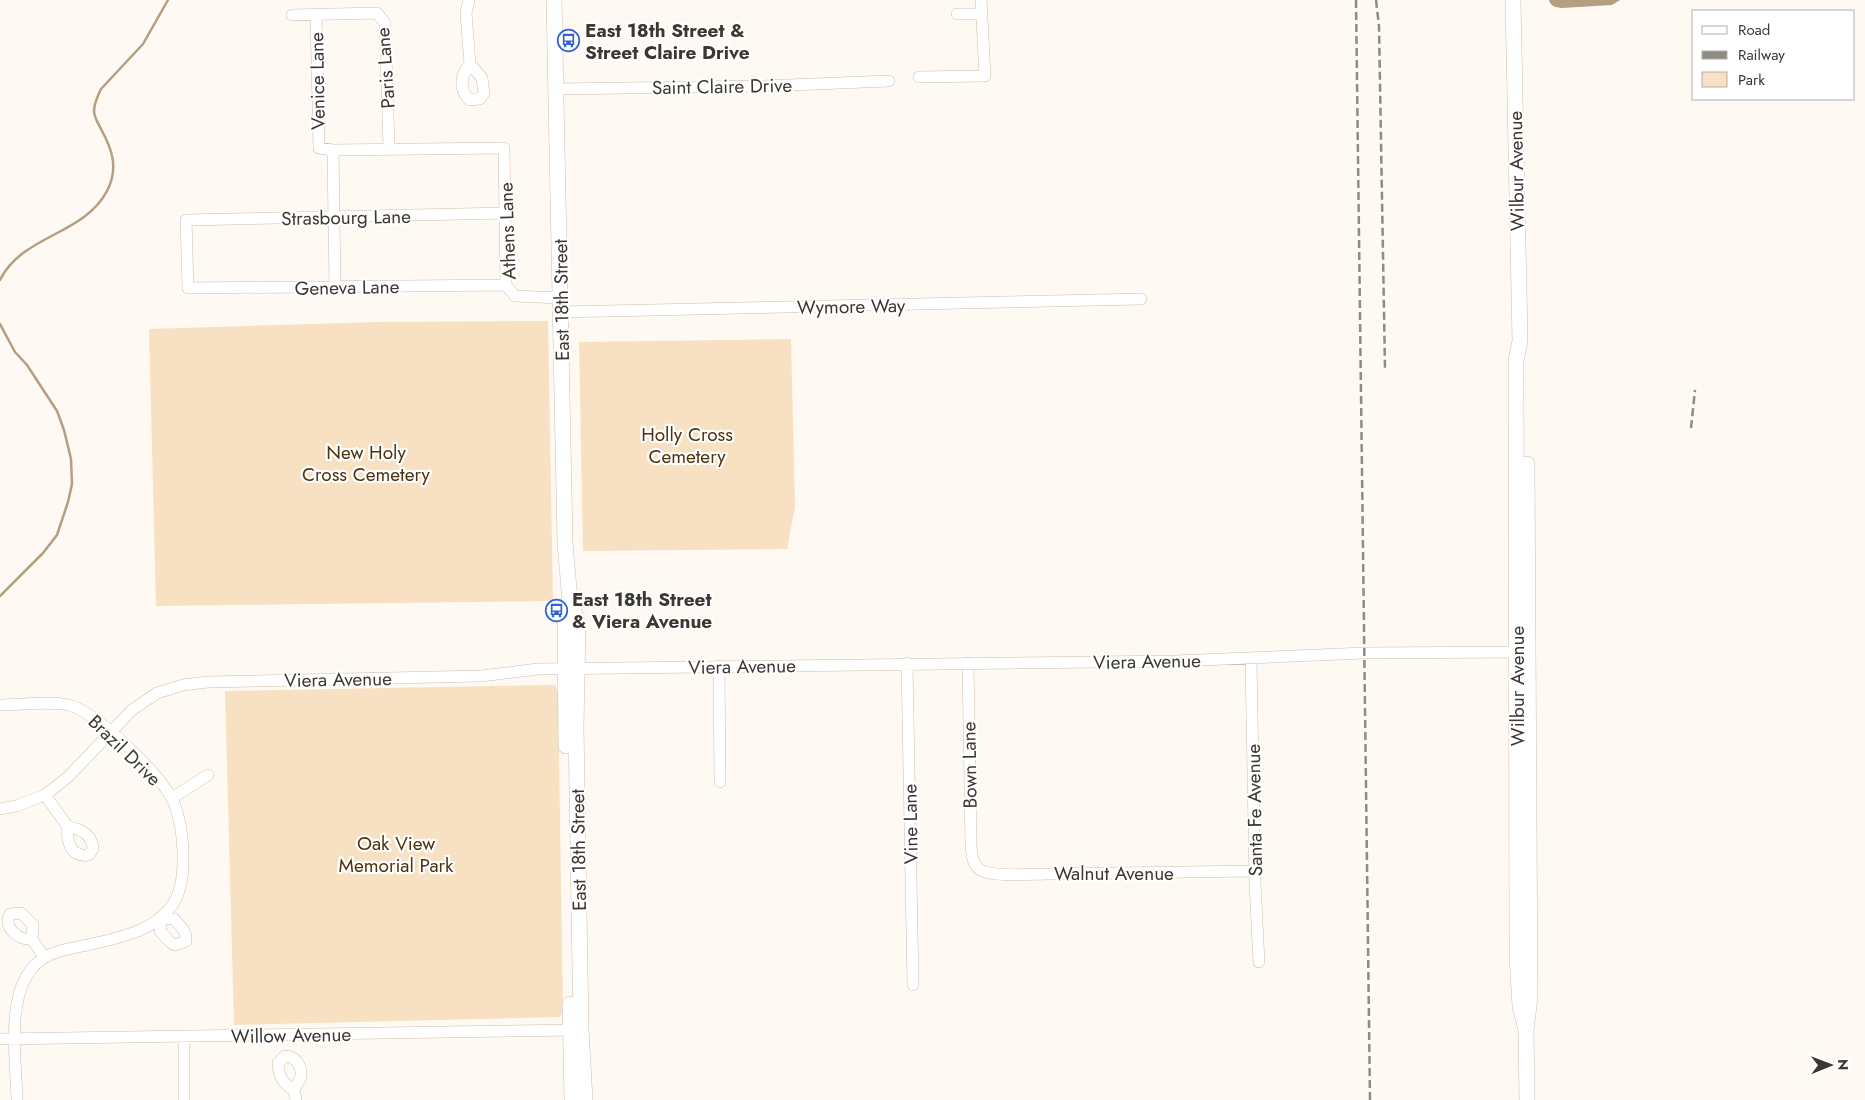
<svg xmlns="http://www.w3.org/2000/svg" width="1865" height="1100" viewBox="0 0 1865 1100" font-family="Jost,sans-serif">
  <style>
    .green { fill: #f8e0c2 }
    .water { fill: #b69e80 }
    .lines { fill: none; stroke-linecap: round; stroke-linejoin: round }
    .stream { stroke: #b69e80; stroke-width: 2.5 }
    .minor-casing { stroke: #cabfb1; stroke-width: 12 }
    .major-casing { stroke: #cabfb1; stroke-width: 16 }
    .minor { stroke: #fff; stroke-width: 11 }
    .major { stroke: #fff; stroke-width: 15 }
    .rail { stroke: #8e8a84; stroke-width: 2.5; stroke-dasharray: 8 4; stroke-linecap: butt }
    .labels { text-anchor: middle; stroke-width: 4.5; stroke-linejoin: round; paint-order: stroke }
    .poi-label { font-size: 19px; font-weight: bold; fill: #3b3731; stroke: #fff; text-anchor: start }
    .street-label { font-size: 19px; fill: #3b3731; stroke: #fff }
    .park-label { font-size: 19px; fill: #4d330b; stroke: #fff }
  </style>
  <rect width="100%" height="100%" fill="#fef9f3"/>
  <!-- green -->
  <path class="green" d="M 548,321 L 553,601 L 156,606 L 149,329 L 377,322 Z
    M 791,339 L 795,507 L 787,549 L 583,551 L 579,342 Z
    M 555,685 L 558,693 L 563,1010 L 560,1017 L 234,1025 L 225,691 Z"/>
  <!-- water -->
  <path class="water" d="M 1549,0 L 1620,0 L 1612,5 L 1562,8 C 1555,7 1551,7 1549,0 Z"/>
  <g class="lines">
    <!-- stream -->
    <path class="stream" d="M 0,280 C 22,235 84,235 107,191 C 119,168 112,149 101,129 C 98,123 94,117 94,111 C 94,103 98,96 101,89 L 143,44 L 168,0
      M 0,324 L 15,352 L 27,365 L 57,411 L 64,430 L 71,459 L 72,484 L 68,502 L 57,535 L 43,553 L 0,596"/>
    <defs>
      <path id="minor" d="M 469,0 L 466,13 L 470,64 C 460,76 459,88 469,100 L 480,99 L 484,93 L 482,78 L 470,64
        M 957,14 L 981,14
        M 292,15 L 377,13 L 385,23 L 389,148
        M 316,15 L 319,148 L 333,150 L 504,148 L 506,285 L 515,296 L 561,298
        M 919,77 L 985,76 L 981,0
        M 556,89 L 764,86 L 889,81
        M 333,150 L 335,287
        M 505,213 L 186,220 L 188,288 L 506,285
        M 561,312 L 1141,299
        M 1251,659 L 1255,883 L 1259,962
        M 907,663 L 913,985
        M 968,663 L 971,845 C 972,855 972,867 983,871 C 995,877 1033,874 1048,874 C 1117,873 1186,872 1255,871
        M 719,666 L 720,782
        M 0,705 C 18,705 56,700 72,706 C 100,716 156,771 171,797 C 184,821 189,880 173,904 C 154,932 118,938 87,945 C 62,950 40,952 26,977 C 8,1008 16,1064 17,1100
        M 45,795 L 68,827 C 66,841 71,858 89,855 L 93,849 C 92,834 81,829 68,827
        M 172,798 L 208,775
        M 0,809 L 16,806 L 45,795 L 68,777 L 132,710 L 157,693 L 183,685 L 208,682 L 481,676 L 538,669 L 1175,661 L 1365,653 L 1524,652
        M 161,918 L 174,919 C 180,926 187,931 186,941 L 175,945 L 170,942 L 160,931 Z
        M 32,939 C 19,941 2,927 10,914 L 21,913 L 33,925 L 32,939 L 44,957
        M 184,1036 L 184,1100
        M 0,1039 L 577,1030
        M 294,1090 C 283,1084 278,1076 278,1063 L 285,1056 C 295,1056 302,1065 301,1076 C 300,1082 294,1086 294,1092 C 295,1094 296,1097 296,1100"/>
      <path id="major" d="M 554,0 L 565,543 L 570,601 L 578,623 L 576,727 L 581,1030 L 585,1100
        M 1513,0 L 1520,341 L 1516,360 L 1517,955 L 1520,1006 L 1526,1030
        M 1527,464 L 1530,997 L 1526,1030 L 1527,1100
        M 566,746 L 565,623 L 570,602
        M 570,1004 L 572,1100"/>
    </defs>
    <!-- minor casing -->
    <use href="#minor" class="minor-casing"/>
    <!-- major casing -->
    <use href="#major" class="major-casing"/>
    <!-- minor -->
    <use href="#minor" class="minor"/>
    <!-- major -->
    <use href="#major" class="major"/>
    <!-- rail -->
    <path class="rail" d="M 1356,0 L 1370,1100
      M 1376,0 L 1379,26 L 1385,369
      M 1691,428 L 1695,390"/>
  </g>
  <!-- icons -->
  <defs>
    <symbol id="bus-ring" viewBox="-11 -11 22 22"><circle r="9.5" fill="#fff" stroke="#3263d3" stroke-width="1.5"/><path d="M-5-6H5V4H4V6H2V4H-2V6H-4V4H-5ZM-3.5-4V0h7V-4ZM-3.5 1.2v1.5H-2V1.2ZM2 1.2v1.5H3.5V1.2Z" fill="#3263d3"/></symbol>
  </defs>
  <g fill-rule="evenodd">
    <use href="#bus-ring" x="556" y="28" width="25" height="25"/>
    <use href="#bus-ring" x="544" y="598" width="25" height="25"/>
  </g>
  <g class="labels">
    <!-- poi labels -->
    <g class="poi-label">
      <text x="585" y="37">East 18th Street &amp;<tspan x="585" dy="22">Street Claire Drive</tspan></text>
      <text x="572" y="606">East 18th Street<tspan x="572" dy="22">&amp; Viera Avenue</tspan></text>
    </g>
    <!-- street labels -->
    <g class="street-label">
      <text transform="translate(385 68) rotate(-94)" y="7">Paris Lane</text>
      <text transform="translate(317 81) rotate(-91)" y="7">Venice Lane</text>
      <text transform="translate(722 86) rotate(-1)" y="7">Saint Claire Drive</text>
      <text transform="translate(1516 171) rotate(-91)" y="7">Wilbur Avenue</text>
      <text transform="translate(346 217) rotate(-1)" y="7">Strasbourg Lane</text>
      <text transform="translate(507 231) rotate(-92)" y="7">Athens Lane</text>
      <text transform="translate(347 287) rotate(-1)" y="7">Geneva Lane</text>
      <text transform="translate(561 300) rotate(-91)" y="7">East 18th Street</text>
      <text transform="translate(851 306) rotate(-1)" y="7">Wymore Way</text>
      <text transform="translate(1147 661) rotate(-1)" y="7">Viera Avenue</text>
      <text transform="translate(742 666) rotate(-1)" y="7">Viera Avenue</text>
      <text transform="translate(338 679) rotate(-1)" y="7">Viera Avenue</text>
      <text transform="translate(1517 686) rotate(-90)" y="7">Wilbur Avenue</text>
      <text transform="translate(125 750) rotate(44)" y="7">Brazil Drive</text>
      <text transform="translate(969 765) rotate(-91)" y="7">Bown Lane</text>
      <text transform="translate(1254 810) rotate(-91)" y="7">Santa Fe Avenue</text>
      <text transform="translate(910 824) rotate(-91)" y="7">Vine Lane</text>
      <text transform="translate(578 850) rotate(-91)" y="7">East 18th Street</text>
      <text x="1114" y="880">Walnut Avenue</text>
      <text transform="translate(291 1035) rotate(-1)" y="7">Willow Avenue</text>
    </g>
    <!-- park labels -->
    <g class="park-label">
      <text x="687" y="441">Holly Cross<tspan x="687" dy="22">Cemetery</tspan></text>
      <text x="366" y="459">New Holy<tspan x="366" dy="22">Cross Cemetery</tspan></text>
      <text x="396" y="850">Oak View<tspan x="396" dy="22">Memorial Park</tspan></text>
    </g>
  </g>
  <!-- legend -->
  <rect x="1692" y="10" width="162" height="90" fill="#ffffff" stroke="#b1afad"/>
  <rect x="1702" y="26" width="25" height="8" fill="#ffffff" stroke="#b1afad"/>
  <text x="1738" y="35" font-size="15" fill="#3b3731">Road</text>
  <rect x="1702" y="51" width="25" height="8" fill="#8e8a84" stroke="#b1afad"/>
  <text x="1738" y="60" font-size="15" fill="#3b3731">Railway</text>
  <rect x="1702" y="72" width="25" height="15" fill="#f8e0c2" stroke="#b1afad"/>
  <text x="1738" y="85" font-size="15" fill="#3b3731">Park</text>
  <!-- north arrow -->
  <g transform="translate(1830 1065) rotate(89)" stroke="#ffffff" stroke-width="4" paint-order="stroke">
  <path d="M0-4L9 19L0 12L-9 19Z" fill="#3b3731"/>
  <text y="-8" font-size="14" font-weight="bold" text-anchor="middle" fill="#3b3731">N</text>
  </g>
</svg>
